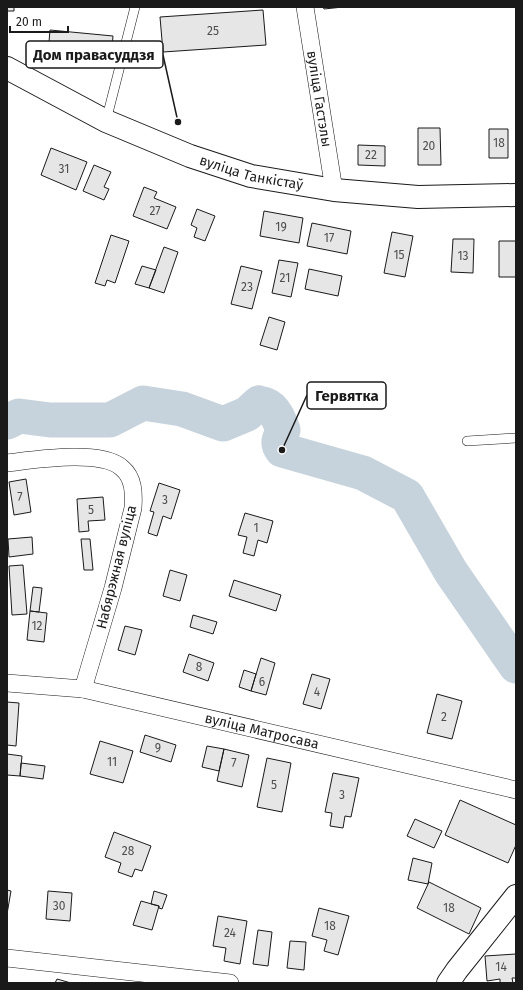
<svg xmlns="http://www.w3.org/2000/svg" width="523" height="990" viewBox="0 0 523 990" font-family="'Fira Sans',sans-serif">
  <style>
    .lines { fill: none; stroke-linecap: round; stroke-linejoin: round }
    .river { stroke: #c6d2dc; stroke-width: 35 }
    .building { fill: #e6e6e6; stroke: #1a1a1a }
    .service-casing { stroke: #1a1a1a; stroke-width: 10 }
    .minor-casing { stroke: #1a1a1a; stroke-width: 18 }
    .tertiary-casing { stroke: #1a1a1a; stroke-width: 24 }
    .service { stroke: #fff; stroke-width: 9 }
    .minor { stroke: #fff; stroke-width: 17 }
    .tertiary { stroke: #fff; stroke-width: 22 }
    .labels { text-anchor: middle; stroke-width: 3; stroke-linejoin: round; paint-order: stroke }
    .number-label { font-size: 12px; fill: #4d4d4d }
    .street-label { font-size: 14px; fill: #1a1a1a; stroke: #fff }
    .leader { fill: none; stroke: #1a1a1a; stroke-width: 1.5 }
    .callout-dot { fill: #1a1a1a; stroke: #fff; stroke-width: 1.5 }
    .callout { fill: #fff; stroke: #1a1a1a; stroke-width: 1.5 }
    .callout-label { font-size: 15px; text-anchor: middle; font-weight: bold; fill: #1a1a1a }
  </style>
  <rect width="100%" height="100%" fill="#fff"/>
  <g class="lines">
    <!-- river -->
    <path class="river" d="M 7,422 L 19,416 L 50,420 L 110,420 L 143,403 L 182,409 L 223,424 L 247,414 L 259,403 C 262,404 264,404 266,405 C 275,408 280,422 283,430 C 280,439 276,442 282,450 L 363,473 L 407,496 L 451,572 L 516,666"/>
  </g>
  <!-- building -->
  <path class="building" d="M 7,7 L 14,7 L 14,11 L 7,11 Z
    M 323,7 L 343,7 L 324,9 Z
    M 263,10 L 266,45 L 163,52 L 160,17 Z
    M 50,30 L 113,36 L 111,60 L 48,54 Z
    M 418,128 L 440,128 L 441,165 L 418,165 Z
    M 489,129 L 508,129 L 508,158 L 489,158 Z
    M 358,145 L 385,146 L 385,166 L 358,165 Z
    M 51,148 L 87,162 L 76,190 L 41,175 Z
    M 94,165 L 111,172 L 104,187 L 109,189 L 104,200 L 83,191 Z
    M 144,187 L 157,192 L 154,198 L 176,207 L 167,229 L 133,216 Z
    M 197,209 L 215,216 L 205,241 L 194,237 L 197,228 L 191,225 Z
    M 264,211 L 303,218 L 299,243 L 260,236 Z
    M 312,223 L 351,231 L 347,254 L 307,246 Z
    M 392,232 L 413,236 L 405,277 L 384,273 Z
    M 111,235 L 129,241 L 115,283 L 107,280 L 105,286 L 95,283 Z
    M 453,239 L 474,239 L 473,273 L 451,272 Z
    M 499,241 L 516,241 L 516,277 L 499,277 Z
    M 164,247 L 178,252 L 164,293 L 149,288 Z
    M 279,260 L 298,263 L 291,297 L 272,293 Z
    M 142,266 L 156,270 L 149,288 L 135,284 Z
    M 241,266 L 262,271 L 252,309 L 231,304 Z
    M 309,269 L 342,276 L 338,296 L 305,289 Z
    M 269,317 L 285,322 L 277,350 L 260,345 Z
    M 26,479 L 31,512 L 14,515 L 9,482 Z
    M 159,483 L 180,490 L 171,519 L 163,516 L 157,536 L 148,533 L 154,512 L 150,511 Z
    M 103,497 L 105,520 L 88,521 L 89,531 L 79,532 L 77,499 Z
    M 245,513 L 273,521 L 267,543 L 258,540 L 254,556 L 243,553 L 247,537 L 238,535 Z
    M 32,537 L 33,554 L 9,557 L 8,539 Z
    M 81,539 L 90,539 L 93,570 L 84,570 Z
    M 23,565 L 27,614 L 12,615 L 9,566 Z
    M 170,570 L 187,575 L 180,601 L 163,596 Z
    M 234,580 L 281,595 L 276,611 L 229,596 Z
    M 33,587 L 42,588 L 39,612 L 30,611 Z
    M 30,611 L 47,613 L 44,642 L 27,640 Z
    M 193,615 L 217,622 L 213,634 L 190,627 Z
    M 125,626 L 142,630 L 135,655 L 118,650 Z
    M 189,654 L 214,663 L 208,681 L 183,672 Z
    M 261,658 L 275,663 L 266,695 L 251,691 Z
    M 244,670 L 256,674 L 251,691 L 239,687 Z
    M 312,674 L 330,679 L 321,709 L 303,704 Z
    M 437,694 L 462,701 L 452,739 L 427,733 Z
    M 7,702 L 19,703 L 16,746 L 7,745 Z
    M 145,735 L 176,745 L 171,762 L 140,752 Z
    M 100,741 L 133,751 L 123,783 L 90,774 Z
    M 207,746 L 224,749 L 219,771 L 202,767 Z
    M 224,749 L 249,755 L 242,787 L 217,781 Z
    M 7,754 L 22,756 L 20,776 L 7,775 Z
    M 267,758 L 291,763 L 282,812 L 257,807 Z
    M 21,763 L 45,766 L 43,779 L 20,776 Z
    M 333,773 L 359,778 L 351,817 L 345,816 L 343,828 L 330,826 L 332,813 L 325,812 Z
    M 460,800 L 516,825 L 516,845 L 508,863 L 445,835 Z
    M 415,819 L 442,831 L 434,848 L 407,836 Z
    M 114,832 L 151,846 L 142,871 L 135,869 L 132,877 L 118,872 L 121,863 L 105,857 Z
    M 413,858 L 432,863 L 428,884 L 408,880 Z
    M 429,882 L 481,908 L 469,934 L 417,908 Z
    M 7,890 L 11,891 L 7,914 Z
    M 48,891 L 72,893 L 70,921 L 46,919 Z
    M 154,891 L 167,895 L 162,909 L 159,908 L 159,906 L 151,904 Z
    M 141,901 L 159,906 L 152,930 L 133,925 Z
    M 319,908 L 349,916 L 338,955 L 324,951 L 327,940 L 312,936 Z
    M 218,916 L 247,921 L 240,964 L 224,961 L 226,948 L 213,946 Z
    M 258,930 L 272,932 L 268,966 L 253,964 Z
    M 290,941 L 306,942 L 304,970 L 287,968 Z
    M 516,954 L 516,978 L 512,978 L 513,983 L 500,983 L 500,979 L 487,981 L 485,956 Z
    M 57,979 L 71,983 L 55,983 Z"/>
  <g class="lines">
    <defs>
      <path id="service" d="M 106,121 L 135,7
        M 467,441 L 516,438"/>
      <g id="minor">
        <path id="s1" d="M 305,7 L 334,190"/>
        <path d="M 7,463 C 34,460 101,449 122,468 C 134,478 134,494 133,508 L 113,588 L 83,689"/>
        <path id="s2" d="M 7,683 L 83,689 L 516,790"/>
        <path d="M 7,958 L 230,983"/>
      </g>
      <g id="tertiary">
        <path id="s3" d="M 7,68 L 106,121 L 190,156 L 251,176 L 334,190 L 418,197 L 516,195"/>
        <path d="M 448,983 L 457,970 L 516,896"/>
      </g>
    </defs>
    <!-- service casing -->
    <use href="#service" class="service-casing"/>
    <!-- minor casing -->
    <use href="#minor" class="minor-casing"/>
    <!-- tertiary casing -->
    <use href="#tertiary" class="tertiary-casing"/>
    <!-- service -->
    <use href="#service" class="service"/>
    <!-- minor -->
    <use href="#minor" class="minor"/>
    <!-- tertiary -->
    <use href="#tertiary" class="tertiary"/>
  </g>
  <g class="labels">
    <!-- number labels -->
    <g class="number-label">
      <text x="213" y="35">25</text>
      <text x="499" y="147">18</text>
      <text x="429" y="150">20</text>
      <text x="371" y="159">22</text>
      <text x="64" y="173">31</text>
      <text x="155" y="215">27</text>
      <text x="281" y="231">19</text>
      <text x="329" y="242">17</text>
      <text x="399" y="259">15</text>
      <text x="463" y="260">13</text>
      <text x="285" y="282">21</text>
      <text x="247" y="291">23</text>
      <text x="20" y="501">7</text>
      <text x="165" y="504">3</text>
      <text x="91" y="514">5</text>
      <text x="256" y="532">1</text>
      <text x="37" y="630">12</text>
      <text x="199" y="671">8</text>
      <text x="262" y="686">6</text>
      <text x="317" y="696">4</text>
      <text x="444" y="721">2</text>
      <text x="158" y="752">9</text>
      <text x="112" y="766">11</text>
      <text x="234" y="767">7</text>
      <text x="274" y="789">5</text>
      <text x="342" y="799">3</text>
      <text x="128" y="855">28</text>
      <text x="59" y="910">30</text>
      <text x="449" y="912">18</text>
      <text x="330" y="930">18</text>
      <text x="230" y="937">24</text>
      <text x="501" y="971">14</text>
    </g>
    <!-- street labels -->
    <g class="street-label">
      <text dy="5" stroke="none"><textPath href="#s1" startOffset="93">вуліца Гастэлы</textPath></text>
      <text dy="5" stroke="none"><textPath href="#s3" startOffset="267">вуліца Танкістаў</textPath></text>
      <text transform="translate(116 567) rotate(-76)" y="5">Набярэжная вуліца</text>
      <text dy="5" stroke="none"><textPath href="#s2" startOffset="260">вуліца Матросава</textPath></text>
    </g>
  </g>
  <!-- callouts -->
  <path class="leader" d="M178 122L163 55M282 450L307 395"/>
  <g class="callout-dot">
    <circle cx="178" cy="122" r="4"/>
    <circle cx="282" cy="450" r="4"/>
  </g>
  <g class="callout">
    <rect x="26" y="41" width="137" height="27" rx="4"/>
    <rect x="307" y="382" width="79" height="27" rx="4"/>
  </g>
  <g class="callout-label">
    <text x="94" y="60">Дом правасуддзя</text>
    <text x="347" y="401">Гервятка</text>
  </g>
  <!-- border -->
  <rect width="523" height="990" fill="none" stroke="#1a1a1a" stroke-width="16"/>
  <!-- scale -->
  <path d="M10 26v6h58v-6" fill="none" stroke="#1a1a1a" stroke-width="2"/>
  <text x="16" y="26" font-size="12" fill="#1a1a1a" stroke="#ffffff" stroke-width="3" paint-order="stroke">20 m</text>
</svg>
